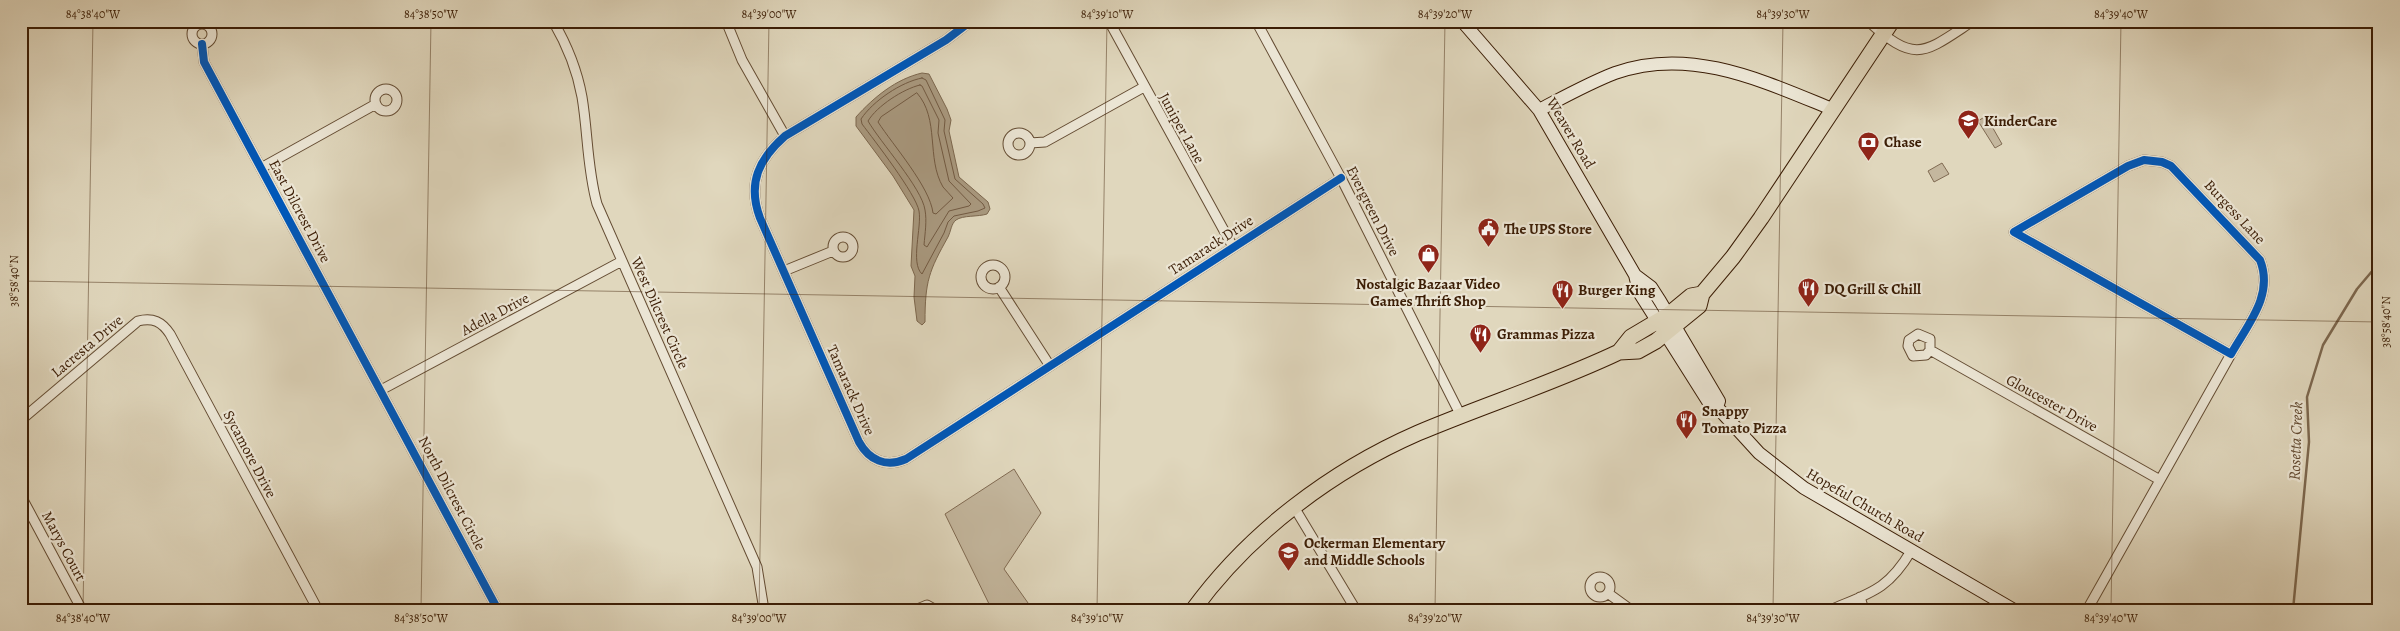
<svg xmlns="http://www.w3.org/2000/svg" width="2400" height="631" viewBox="0 0 2400 631" font-family="Alegreya,serif">
  <style>
    .green { fill: #c4b79e; stroke: #806a52 }
    .water { fill: #a8987e; stroke: #7c674e }
    .lines { fill: none; stroke-linecap: round; stroke-linejoin: round }
    .shore { stroke: #725a42; stroke-width: 1 }
    .stream { stroke: #7c674e; stroke-width: 2.5 }
    .minor-casing { stroke: #644c33; stroke-width: 11 }
    .secondary-casing { stroke: #3b1d05; stroke-width: 14 }
    .primary-casing { stroke: #3b1d05; stroke-width: 17 }
    .minor { stroke: #ebe5d4; stroke-width: 9 }
    .secondary { stroke: #ebe5d4; stroke-width: 12 }
    .primary { stroke: #e0d7bd; stroke-width: 15 }
    .cycleway-casing { stroke: #ebe5d4; stroke-width: 11 }
    .cycleway { stroke: #0057b8; stroke-width: 8 }
    .ticks { fill: none; stroke: #3b1d05; stroke-width: 1; stroke-opacity: 0.45 }
    .labels { text-anchor: middle; stroke-width: 4.5; stroke-linejoin: round; paint-order: stroke }
    .poi-label { font-size: 15px; font-weight: bold; fill: #3b1d05; stroke: #ebe5d4; text-anchor: start }
    .street-label { font-size: 15px; fill: #3b1d05; stroke: #ebe5d4 }
    .water-label { font-size: 16px; font-style: italic; fill: #61482f; stroke: #ebe5d4 }
    .neatline { fill: none; stroke: #3b1d05; stroke-width: 2 }
    .ticks-label { font-size: 12px; text-anchor: middle; fill: #3b1d05 }
  </style>
  <rect width="100%" height="100%" fill="#e0d7bd"/>
  <filter id="stains"><feTurbulence type="fractalNoise" baseFrequency=".004" numOctaves="4"/><feColorMatrix values="0 0 0 0 .2 0 0 0 0 .09 0 0 0 0 .02 0 0 0 .5 -.17"/></filter>
  <radialGradient id="worn" r=".72"><stop offset=".6" stop-color="#630" stop-opacity="0"/><stop offset="1" stop-color="#630" stop-opacity=".3"/></radialGradient>
  <!-- green -->
  <path class="green" d="M 1986,116 L 2002,144 L 1995,148 L 1978,121 Z
    M 1942,163 L 1949,174 L 1934,182 L 1928,171 Z
    M 1014,469 L 1041,513 L 1004,569 L 1033,610 L 992,610 L 945,514 Z"/>
  <!-- water -->
  <path class="water" d="M 922,73 L 929,74 L 947,109 L 951,120 L 949,131 L 959,177 L 988,202 L 990,209 L 987,214 C 978,217 963,215 956,220 C 951,224 951,231 948,237 C 929,271 925,281 925,322 L 922,325 L 917,321 L 914,297 L 915,276 L 911,266 L 914,210 L 893,176 L 856,126 L 856,117 C 874,97 896,79 922,73 Z"/>
  <g class="lines">
    <!-- shore -->
    <path class="shore" d="M 922,78 L 926,80 L 945,120 L 944,131 L 955,179 L 983,204 L 985,208 L 978,211 L 954,216 L 948,222 L 944,233 L 922,274 C 910,263 922,227 919,211 C 916,194 874,140 862,124 L 861,119 C 873,101 901,82 922,78 Z
      M 920,85 L 922,86 L 939,120 L 938,133 L 949,181 L 971,204 L 969,206 L 949,211 L 927,247 L 924,245 C 925,233 927,221 925,210 C 922,188 880,142 868,121 C 877,106 903,89 920,85 Z
      M 917,93 C 940,119 926,158 943,187 C 946,191 950,194 953,198 L 936,214 L 933,213 C 930,187 893,145 878,122 L 881,117 Z"/>
    <!-- stream -->
    <path class="stream" d="M 2293,610 L 2309,442 L 2307,397 L 2323,345 L 2357,289 L 2379,263"/>
    <defs>
      <path id="minor" d="M 553,21 C 567,45 577,69 582,97 C 588,133 587,168 597,204 L 757,567 L 764,610
        M 726,21 L 742,60 L 785,136
        M 971,21 L 946,40 L 785,136 C 759,159 747,183 760,218 L 859,442 C 869,460 886,468 906,459 L 1341,178
        M 1109,21 L 1233,247
        M 1256,21 L 1341,178 L 1461,416
        M 1868,21 C 1916,65 1924,53 1973,21
        M192 34a10 10 0 1 1 20 0a10 10 0 1 1-20 0Z
        M 202,44 L 204,62 L 498,610
        M375 100a11 11 0 1 1 22 0a11 11 0 1 1-22 0Z
        M1008 144a11 11 0 1 1 22 0a11 11 0 1 1-22 0Z
        M 1030,143 L 1045,142 L 1144,87
        M 2144,160 L 2162,162 L 2171,166 L 2260,260 C 2274,295 2248,324 2231,354 L 2014,232 L 2128,166 Z
        M 261,168 L 376,104
        M833 247a10 10 0 1 1 20 0a10 10 0 1 1-20 0Z
        M981 277a12 12 0 1 1 24 0a12 12 0 1 1-24 0Z
        M 784,271 L 833,251
        M 999,287 L 1050,366
        M 1930,350 L 1926,355 L 1913,356 L 1908,346 L 1909,340 L 1918,334 L 1930,339 L 1930,350 L 2160,480
        M 381,390 L 622,261
        M 21,420 L 138,321 C 153,317 162,322 170,334 L 318,610
        M 21,496 L 82,610
        M 1294,507 L 1356,610
        M1590 587a10 10 0 1 1 20 0a10 10 0 1 1-20 0Z
        M 1609,594 L 1631,610
        M 1860,597 L 1864,610
        M 915,610 L 927,605 L 936,610
        M 1830,610 C 1870,593 1888,590 1911,551
        M 2087,610 L 2231,354"/>
      <path id="secondary" d="M 1462,21 L 1539,110 L 1635,275 L 1639,292 L 1711,406 L 1717,407 L 1759,453 L 1804,488 L 2014,610
        M 1539,110 C 1564,97 1589,83 1615,73 C 1690,46 1763,81 1832,109
        M 1635,275 L 1651,287 L 1660,301 L 1719,401 L 1717,407"/>
      <path id="primary" d="M 1619,352 L 1631,337 L 1668,315 L 1691,296 L 1702,294
        M 1193,610 C 1249,533 1331,471 1418,433 C 1484,405 1554,383 1619,352 L 1638,351 L 1656,341 L 1699,306 L 1702,294 L 1733,257 L 1761,218 L 1892,21"/>
    </defs>
    <!-- minor casing -->
    <use href="#minor" class="minor-casing"/>
    <!-- secondary casing -->
    <use href="#secondary" class="secondary-casing"/>
    <!-- primary casing -->
    <use href="#primary" class="primary-casing"/>
    <!-- minor -->
    <use href="#minor" class="minor"/>
    <!-- secondary -->
    <use href="#secondary" class="secondary"/>
    <!-- primary -->
    <use href="#primary" class="primary"/>
    <defs>
      <path id="cycleway" d="M 971,21 L 946,40 L 785,136 C 759,159 747,183 760,218 L 859,442 C 869,460 886,468 906,459 L 1341,178
        M 202,44 L 204,62 L 498,610
        M 2144,160 L 2162,162 L 2171,166 L 2260,260 C 2274,295 2248,324 2231,354 L 2014,232 L 2128,166 Z"/>
    </defs>
    <!-- cycleway casing -->
    <use href="#cycleway" class="cycleway-casing"/>
    <!-- cycleway -->
    <use href="#cycleway" class="cycleway"/>
  </g>
  <!-- ticks -->
  <path class="ticks" d="M 21,281 L 2379,322M 83,610 L 93,21M 421,610 L 431,21M 759,610 L 769,21M 1097,610 L 1107,21M 1435,610 L 1445,21M 1773,610 L 1783,21M 2111,610 L 2121,21"/>
  <!-- icons -->
  <defs>
    <symbol id="school-pin" viewBox="-11 -11 22 30"><path d="M0 17L-7.5 6A9.5 9.5 0 1 1 7.5 6Z" fill="#8f2418" stroke="#ebe5d4"/><path d="M0-5L7-2L0 1L-7-2ZM-4 1L0 2.5L4 1V4Q0 6-4 4Z" fill="#fff"/></symbol>
    <symbol id="bank-pin" viewBox="-11 -11 22 30"><path d="M0 17L-7.5 6A9.5 9.5 0 1 1 7.5 6Z" fill="#8f2418" stroke="#ebe5d4"/><path d="M-6-4H6V4H-6ZM0-2.3a2.3 2.3 0 1 0 0 4.6a2.3 2.3 0 1 0 0-4.6Z" fill="#fff"/></symbol>
    <symbol id="civic-pin" viewBox="-11 -11 22 30"><path d="M0 17L-7.5 6A9.5 9.5 0 1 1 7.5 6Z" fill="#8f2418" stroke="#ebe5d4"/><path d="M-.6-6.5H3V-4.5H.6V-3L4-1V1h2V6H-6V1h2V-1L-.6-3ZM-1.2 2.5V6h2.4V2.5Z" fill="#fff"/></symbol>
    <symbol id="shop-pin" viewBox="-11 -11 22 30"><path d="M0 17L-7.5 6A9.5 9.5 0 1 1 7.5 6Z" fill="#8f2418" stroke="#ebe5d4"/><path d="M-5-2.5h2.3a2.7 3.5 0 0 1 5.4 0H5L5.5 6h-11ZM-1.5-2.5h3a1.5 2.3 0 0 0-3 0Z" fill="#fff"/></symbol>
    <symbol id="restaurant-pin" viewBox="-11 -11 22 30"><path d="M0 17L-7.5 6A9.5 9.5 0 1 1 7.5 6Z" fill="#8f2418" stroke="#ebe5d4"/><path d="M-5-6h1v4h1v-4h1v4h1v-4h1v5L-1.5 .5V6h-2V.5L-5-1ZM5-6V6H3V1.5H1.5Q1.5-4 5-6Z" fill="#fff"/></symbol>
  </defs>
  <g fill-rule="evenodd">
    <use href="#school-pin" x="1956" y="108" width="25" height="34"/>
    <use href="#bank-pin" x="1856" y="130" width="25" height="34"/>
    <use href="#civic-pin" x="1476" y="216" width="25" height="34"/>
    <use href="#shop-pin" x="1416" y="242" width="25" height="34"/>
    <use href="#restaurant-pin" x="1796" y="276" width="25" height="34"/>
    <use href="#restaurant-pin" x="1550" y="278" width="25" height="34"/>
    <use href="#restaurant-pin" x="1468" y="322" width="25" height="34"/>
    <use href="#restaurant-pin" x="1674" y="408" width="25" height="34"/>
    <use href="#school-pin" x="1276" y="540" width="25" height="34"/>
  </g>
  <g class="labels">
    <!-- poi labels -->
    <g class="poi-label">
      <text x="1984" y="126">KinderCare</text>
      <text x="1884" y="147">Chase</text>
      <text x="1504" y="234">The UPS Store</text>
      <text x="1428" y="289" text-anchor="middle">Nostalgic Bazaar Video<tspan x="1428" dy="17">Games Thrift Shop</tspan></text>
      <text x="1824" y="294">DQ Grill &amp; Chill</text>
      <text x="1578" y="295">Burger King</text>
      <text x="1497" y="339">Grammas Pizza</text>
      <text x="1702" y="416">Snappy<tspan x="1702" dy="17">Tomato Pizza</tspan></text>
      <text x="1304" y="548">Ockerman Elementary<tspan x="1304" dy="17">and Middle Schools</tspan></text>
    </g>
    <!-- street labels -->
    <g class="street-label">
      <text transform="translate(1182 128) rotate(61)" y="5">Juniper Lane</text>
      <text transform="translate(1571 133) rotate(59)" y="5">Weaver Road</text>
      <text transform="translate(300 211) rotate(62)" y="5">East Dilcrest Drive</text>
      <text transform="translate(1373 211) rotate(63)" y="5">Evergreen Drive</text>
      <text transform="translate(2235 212) rotate(47)" y="5">Burgess Lane</text>
      <text transform="translate(1211 245) rotate(-33)" y="5">Tamarack Drive</text>
      <text transform="translate(660 313) rotate(66)" y="5">West Dilcrest Circle</text>
      <text transform="translate(495 314) rotate(-28)" y="5">Adella Drive</text>
      <text transform="translate(87 346) rotate(-40)" y="5">Lacresta Drive</text>
      <text transform="translate(851 390) rotate(66)" y="5">Tamarack Drive</text>
      <text transform="translate(2052 403) rotate(29)" y="5">Gloucester Drive</text>
      <text transform="translate(250 454) rotate(62)" y="5">Sycamore Drive</text>
      <text transform="translate(452 493) rotate(62)" y="5">North Dilcrest Circle</text>
      <text transform="translate(1865 505) rotate(30)" y="5">Hopeful Church Road</text>
      <text transform="translate(64 546) rotate(62)" y="5">Marys Court</text>
    </g>
    <!-- water labels -->
    <g class="water-label">
      <text transform="translate(2295 441) rotate(-88)" y="6">Rosetta Creek</text>
    </g>
  </g>
  <!-- margin -->
  <rect width="2400" height="631" fill="none" stroke="#e0d7bd" stroke-width="55"/>
  <rect x="28" y="28" width="2344" height="576" class="neatline"/>
  <g class="ticks-label">
    <text x="93" y="18">84°38'40"W</text>
    <text x="431" y="18">84°38'50"W</text>
    <text x="769" y="18">84°39'00"W</text>
    <text x="1107" y="18">84°39'10"W</text>
    <text x="1445" y="18">84°39'20"W</text>
    <text x="1783" y="18">84°39'30"W</text>
    <text x="2121" y="18">84°39'40"W</text>
    <text transform="translate(14 281) rotate(-90)" y="4">38°58'40"N</text>
    <text transform="translate(2386 322) rotate(-90)" y="4">38°58'40"N</text>
    <text x="83" y="622">84°38'40"W</text>
    <text x="421" y="622">84°38'50"W</text>
    <text x="759" y="622">84°39'00"W</text>
    <text x="1097" y="622">84°39'10"W</text>
    <text x="1435" y="622">84°39'20"W</text>
    <text x="1773" y="622">84°39'30"W</text>
    <text x="2111" y="622">84°39'40"W</text>
  </g>
  <rect width="100%" height="100%" filter="url(#stains)"/>
  <rect width="100%" height="100%" fill="url(#worn)"/>
</svg>
